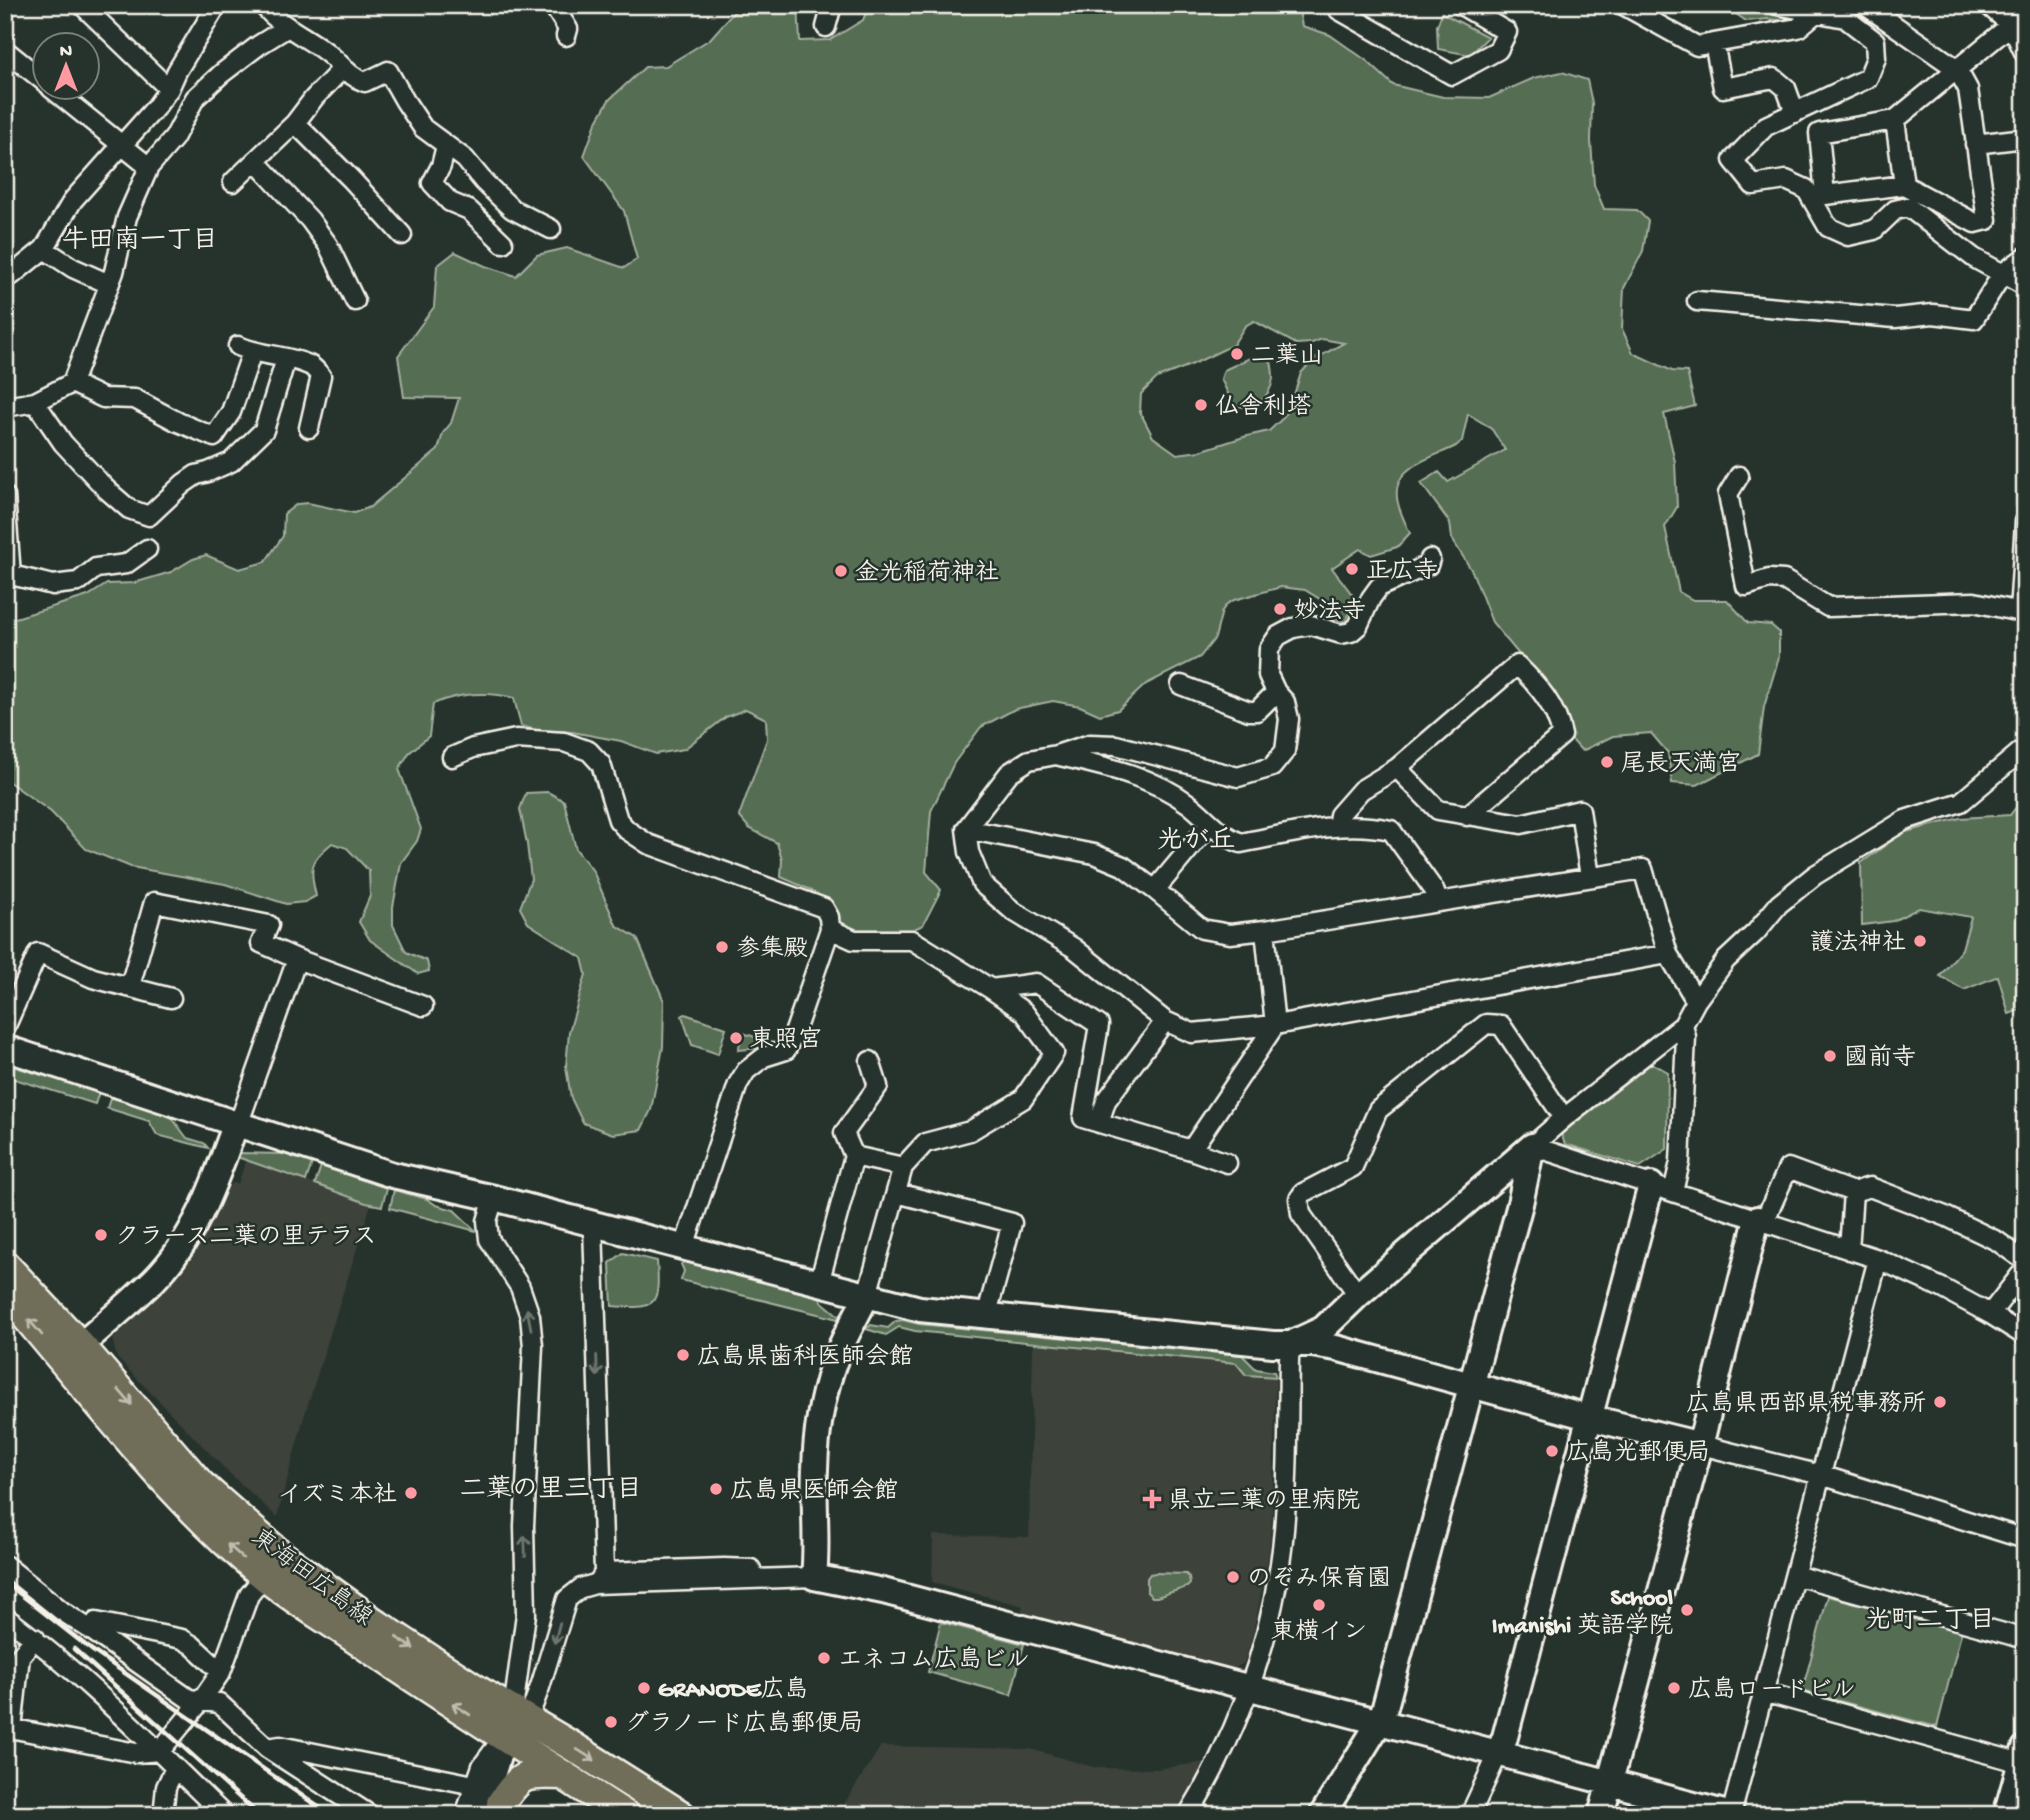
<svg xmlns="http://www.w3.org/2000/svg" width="2030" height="1820" viewBox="0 0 2030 1820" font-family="'Gochi Hand','Klee One',sans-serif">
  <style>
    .built { fill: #3c423a }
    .green { fill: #556d53; stroke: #a4af9e; stroke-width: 2; fill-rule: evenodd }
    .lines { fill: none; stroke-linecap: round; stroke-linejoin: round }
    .street-casing { stroke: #f4f1e8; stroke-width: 23 }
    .secondary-casing { stroke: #f4f1e8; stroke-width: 30 }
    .primary-casing { stroke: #f4f1e8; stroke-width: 33 }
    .street { stroke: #26332d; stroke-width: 18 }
    .secondary { stroke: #26332d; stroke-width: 24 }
    .primary { stroke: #706e59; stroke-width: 28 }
    .rail { stroke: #f4f1e8; stroke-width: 4.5 }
    .oneway { stroke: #6e766e }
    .oneway2 { stroke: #bfbdaf }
    .poi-dot { fill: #ff9aa2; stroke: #26332d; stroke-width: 2.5 }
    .labels { text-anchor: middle; stroke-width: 5; stroke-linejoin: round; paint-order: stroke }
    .poi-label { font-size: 24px; font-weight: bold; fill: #f4f1e8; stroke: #26332d; text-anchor: start }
    .street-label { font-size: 24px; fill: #f4f1e8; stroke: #26332d }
    .neighbourhood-label { font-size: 26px; font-weight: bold; fill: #f4f1e8; stroke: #26332d }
  </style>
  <rect width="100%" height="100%" fill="#26332d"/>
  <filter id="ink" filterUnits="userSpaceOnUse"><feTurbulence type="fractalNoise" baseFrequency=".0143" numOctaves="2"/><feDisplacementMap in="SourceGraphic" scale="14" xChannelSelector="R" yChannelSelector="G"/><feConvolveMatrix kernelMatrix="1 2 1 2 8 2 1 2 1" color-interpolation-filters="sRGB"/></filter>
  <g filter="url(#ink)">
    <!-- built -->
    <path class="built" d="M 246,1160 L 371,1204 L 304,1417 L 277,1517 L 228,1472 L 117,1358 L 112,1338 L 165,1288 L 186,1263 L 203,1237 L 228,1187 L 233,1183 L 238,1184 Z
      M 1035,1343 L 1237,1363 L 1246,1375 L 1276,1377 L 1272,1519 L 1268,1558 L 1253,1634 L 1244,1663 L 1235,1668 L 1227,1667 L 1021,1612 L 1023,1606 L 932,1582 L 933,1535 L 1029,1537 L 1033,1344 Z
      M 881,1746 L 1030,1749 L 1097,1768 L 1156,1769 L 1206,1762 L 1175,1815 L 837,1815 Z"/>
    <!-- green -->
    <path class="green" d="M 740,5 L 798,5 L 800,41 L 830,40 L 863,20 L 869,5 L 1298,5 L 1302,26 L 1330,35 L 1367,61 L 1393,85 L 1443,97 L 1489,98 L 1534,78 L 1562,72 L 1587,80 L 1592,103 L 1591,141 L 1594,185 L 1604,209 L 1637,210 L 1648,221 L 1643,251 L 1624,288 L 1622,329 L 1633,353 L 1672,371 L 1687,372 L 1695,406 L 1664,414 L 1675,462 L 1677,507 L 1665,527 L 1679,592 L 1693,600 L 1727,600 L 1748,623 L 1771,625 L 1779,632 L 1779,657 L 1764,707 L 1758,754 L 1697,785 L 1672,783 L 1668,753 L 1651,733 L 1613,736 L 1582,751 L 1571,739 L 1567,719 L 1545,680 L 1517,652 L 1492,622 L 1472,571 L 1452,539 L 1450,523 L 1421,483 L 1439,472 L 1448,482 L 1505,450 L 1491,428 L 1468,414 L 1462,441 L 1456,446 C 1429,460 1386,467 1399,507 C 1402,516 1406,525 1410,533 L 1397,547 L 1371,555 L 1360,549 L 1332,568 L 1354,597 L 1350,613 L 1345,622 L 1336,619 L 1326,603 L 1305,590 L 1281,587 L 1234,600 L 1227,604 L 1222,611 L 1215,638 L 1200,657 L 1146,684 L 1118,710 L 1100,715 L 1080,706 L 1053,701 L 1015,709 L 981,727 L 954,763 L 931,811 L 926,872 L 941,890 L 923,925 L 901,935 L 862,935 L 842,927 L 831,912 L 811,890 L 781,877 L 782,860 L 777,843 L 749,828 L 739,816 L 767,739 L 766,719 L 746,709 L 726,717 L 684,749 L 656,754 L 621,741 L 572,732 L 536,730 L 521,726 L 514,698 C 487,691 458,693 433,704 L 429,736 L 409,753 L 399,769 L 421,829 L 417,841 L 401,863 L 393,907 L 393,925 L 406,952 L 427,961 L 429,971 L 418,974 L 370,940 L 359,922 L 370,896 L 369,871 L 347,848 L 332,843 C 310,861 309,868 316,896 L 305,902 L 286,904 L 225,884 L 131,867 L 86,849 L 51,812 L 5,779 L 5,683 L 10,679 L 7,643 L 12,619 L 88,596 L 107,584 L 134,583 L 171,572 L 193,559 L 206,555 L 239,569 L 265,562 L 283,536 L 284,514 L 297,504 L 308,503 L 354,513 L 370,507 L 438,450 L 443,433 L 451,423 L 459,398 L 404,397 L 398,356 L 434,307 L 437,266 L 455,252 L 485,266 L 516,276 L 537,255 L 567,248 L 624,268 L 637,259 L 624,211 L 584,156 L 596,123 L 609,100 L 645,67 L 666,66 L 710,39 ZM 1254,321 L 1296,344 L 1312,343 L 1322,339 L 1344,343 L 1313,360 L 1301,373 L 1292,401 L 1283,418 L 1269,431 L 1247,436 L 1200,451 L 1177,454 L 1153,437 L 1140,412 L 1141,394 L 1157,378 L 1193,364 L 1233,345 L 1245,326 Z
      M 1710,5 L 1769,5 L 1784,13 L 1787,21 L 1769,19 L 1746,21 L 1736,14 L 1726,14 L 1720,6 L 1712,10 Z
      M 1442,13 L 1488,37 L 1470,55 L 1438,49 L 1437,26 Z
      M 1250,358 L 1264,358 L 1271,361 C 1272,366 1273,372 1273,378 C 1271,397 1252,414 1233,404 L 1221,379 L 1224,370 Z
      M 548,792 L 564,801 L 576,849 L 593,871 L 616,925 L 637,938 L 664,1001 L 663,1047 L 651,1110 L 641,1130 L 613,1134 L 583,1123 L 571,1098 L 566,1067 L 569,1032 L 586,974 L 582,958 L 528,923 L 520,908 L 531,879 L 527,844 L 520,809 L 526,793 Z
      M 2025,796 L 2025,1008 L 2009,1014 L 1998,976 L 1964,990 L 1940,976 L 1962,949 L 1971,917 L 1919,908 L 1893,921 L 1862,925 L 1861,863 L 1902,833 L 1960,818 L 2010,815 Z
      M 685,1014 L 726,1028 L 718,1054 L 692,1045 L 682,1016 Z
      M 743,1033 L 779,1045 L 779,1046 L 738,1050 Z
      M 1652,1063 L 1668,1072 L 1667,1149 L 1640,1167 L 1565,1144 L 1561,1134 Z
      M 5,1064 L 99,1092 L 95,1104 L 5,1076 Z
      M 111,1096 L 163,1112 L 172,1118 L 187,1138 L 204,1143 L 208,1148 L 157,1135 L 149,1121 L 107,1108 Z
      M 240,1153 L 286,1154 L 312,1163 L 306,1181 L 237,1157 Z
      M 321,1166 L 387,1188 L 382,1206 L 366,1203 L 315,1184 Z
      M 394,1190 L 427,1199 L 436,1205 L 454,1210 L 476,1231 L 390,1208 Z
      M 623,1253 L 657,1261 C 660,1305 657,1310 612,1306 L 610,1263 Z
      M 687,1260 L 820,1296 L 821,1301 L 839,1316 L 838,1319 L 681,1280 L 684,1271 L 681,1264 Z
      M 903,1320 L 919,1324 L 1242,1355 L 1256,1369 L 1274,1372 L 1276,1377 L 1246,1375 L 1236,1363 L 915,1331 L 899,1327 L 886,1335 L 866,1329 L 871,1325 L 888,1328 L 896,1321 Z
      M 1155,1573 L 1186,1574 L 1189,1577 L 1190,1584 L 1187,1587 L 1157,1597 L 1152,1597 L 1147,1592 L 1147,1578 L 1150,1574 Z
      M 1828,1596 L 1962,1630 L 1937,1727 L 1802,1691 Z
      M 941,1622 L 1024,1644 L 1011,1695 L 928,1672 Z"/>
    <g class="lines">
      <defs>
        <path id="street" d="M 82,5 L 169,89
          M 263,5 C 280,26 305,36 326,52 C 341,63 346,75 365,82 L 388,71 L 405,101 L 423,128 L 465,159 L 484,182 L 512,209 L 551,229
          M 553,5 L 568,29 L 566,36
          M 1340,5 L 1339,10 L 1452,75 L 1498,50 L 1507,32 L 1461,5
          M 1623,5 L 1697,46 L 1798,28 L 1816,13
          M 1777,5 L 1845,18 L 1875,41 L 1876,58 L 1868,78 L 1766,126 L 1733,160 L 1753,185 L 1786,180 L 1806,189 L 1828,227 L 1848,236 L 1874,230 L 1895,210 L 1908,207 L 1974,258 L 2025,286
          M 1865,5 L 1957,69 L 1968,89 L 1987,220 L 1975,223 L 1904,185 L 1825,195 L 1819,133 L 1895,120 L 2011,25 L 2025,17
          M 1988,5 L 2011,25 L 2025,54
          M 826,27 L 832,5
          M 1714,43 L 1723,88 L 1774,78 L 1786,88 L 1795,113
          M 5,50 L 46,83
          M 51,88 L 149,167
          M 1895,120 L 1904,185
          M 295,123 L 352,180 L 402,235
          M 1975,144 L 2025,138
          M 446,146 L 441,166 L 432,183 L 450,202 L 469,210 L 503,243
          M 255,161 L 310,220 L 328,245 L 355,301
          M 233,182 L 295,123 L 314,98 L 342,69
          M 44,249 L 73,268 L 109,284
          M 5,277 L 12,275 L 44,249 L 73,200 L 156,107 L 169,89 L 177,71 L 217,5
          M 1697,301 L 1895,318 L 1933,314 L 1974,319 L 2003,273 L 2025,257
          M 238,346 C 261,356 287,355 309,365 C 314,367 317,372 321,376 L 309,428
          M 72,383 L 103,398 L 135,399 L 178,422 L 214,437 L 231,412 L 252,352
          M 35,402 L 63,443 L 107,490 L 129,509 L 149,516 L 183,484 L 196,475 L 208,472 L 231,462 L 264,430 L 286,359
          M 5,407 L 35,402 L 72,383 L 114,272 L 127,217 L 149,167 L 174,138 L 195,98 L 221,74 L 259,45 L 288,27
          M 1739,476 L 1728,494 L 1746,586 L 1769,579 L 1784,580 L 1828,607 L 1974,602 L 2025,613
          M 5,496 L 11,575 L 53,585 L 78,582 L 96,568 L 126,564 L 147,549
          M 1430,559 L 1428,565 L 1379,587 L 1371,598 L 1358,626 L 1351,632 L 1341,634 L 1311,625 L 1293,628 L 1278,636 L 1269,649 L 1268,675 L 1276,692 L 1285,702 L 1289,719 L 1285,751 L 1272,767 L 1238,777 L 1116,745 L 1090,744 L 1056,755 L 1029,760 L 1009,773 L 966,829 L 969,852 L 982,884 L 1013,911 L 1074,948 L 1165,1021 L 1192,1033 L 1275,1025 L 1668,954
          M 2019,612 L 2025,522
          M 1181,685 L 1249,711 L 1257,711 L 1276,692
          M 1056,755 C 1103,766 1150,775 1189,804 C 1207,818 1219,835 1241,843 C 1290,834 1341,819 1391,830 L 1434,890 L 1438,901
          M 452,757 L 473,748 L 516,739 L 564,742 L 589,751 L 601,764 L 618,820 L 627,830 L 648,844 L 824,908 L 829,917 L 830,929 L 795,1031 L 786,1050 L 764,1057 L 746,1071 L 738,1084 L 684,1247
          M 1397,768 L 1438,810 L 1521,824 L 1580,810 L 1590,877
          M 1337,826 L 1339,815 L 1361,790 L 1397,768 L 1517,665 C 1538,685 1556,706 1562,735 L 1467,816
          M 966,829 L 1094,854 L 1123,866 L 1155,890 L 1202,929 L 1230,934 L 1265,930 L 1643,869 L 1668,954 L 1696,1001
          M 1155,890 L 1210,824
          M 830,929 L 854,940 L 912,940 L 991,989 L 1024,1012 L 1054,1053 L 1023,1099 L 970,1131 L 925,1143 L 903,1167 L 867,1295
          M 130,986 L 154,902 L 269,925 L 261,943 L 297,959 L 423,1006
          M 991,989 L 1036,983 L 1099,1025 L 1083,1118 L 1191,1150 L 1227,1163
          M 5,1028 L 38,953 L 93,978 L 171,998
          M 236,1123 L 242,1114 L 297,959
          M 1099,1123 L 1106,1101 L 1165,1021
          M 1532,1146 L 1564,1118 L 1683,1025 L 1696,1001 L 1726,960 L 1756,932 L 1779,904 L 1815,875 L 1905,820 L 1961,802 L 2025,748
          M 1532,1146 L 1878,1259 L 1942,1288 L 1990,1314 L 2025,1336
          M 1191,1150 L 1275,1025 L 1265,930
          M 854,1156 L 903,1167
          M 1673,1192 L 1680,1162 L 1686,1037 L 1683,1025
          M 1853,1192 L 1870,1187 L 1945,1216 L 1997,1241 L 2025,1261
          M 897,1193 L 1012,1223 L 989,1306 L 988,1315
          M 494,1198 L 487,1221 L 489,1239 L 520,1287 L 530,1316 L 533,1346 L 524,1526 L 526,1614 L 513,1710
          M 1764,1222 L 1788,1168 L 1853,1192 L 1849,1250
          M 593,1225 L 604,1572 L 600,1580 L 595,1584
          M 819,1283 L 854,1156 L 844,1133 L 878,1086 L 870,1061
          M 1358,1295 L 1301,1214 L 1299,1199 L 1303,1193 L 1353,1167 L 1378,1110 L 1486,1024 L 1501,1025 L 1564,1118
          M 1990,1314 L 2025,1269
          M 1701,1445 L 1821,1475 L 2025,1539
          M 5,1565 L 62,1611 L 91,1630 L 189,1699 L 219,1703 L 267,1748 L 370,1815
          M 604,1572 L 724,1568 L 751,1569
          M 1795,1575 L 2025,1639
          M 5,1617 C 85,1675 153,1747 224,1815
          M 91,1630 L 96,1622 L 182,1639 L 192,1645 L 221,1672
          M 1763,1692 L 2025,1764
          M 528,1719 L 540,1687 L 567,1599 L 581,1588 L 595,1584 L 814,1577
          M 5,1727 L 136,1753 L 160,1751 L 201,1701 L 221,1672 L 249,1595 L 270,1569
          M 12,1729 L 20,1656 L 35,1638
          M 267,1748 L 280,1746 L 469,1784 L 474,1786
          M 163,1815 L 166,1787 L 175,1768
          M 465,1815 L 482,1766 L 497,1746
          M 1188,1815 C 1241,1728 1275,1631 1284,1530 C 1289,1473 1288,1416 1289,1359 L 1291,1344
          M 1470,1815 L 1498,1754
          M 1731,1815 L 1878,1259"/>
        <path id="secondary" d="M 5,1048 L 393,1175 L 494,1198 L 920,1309 L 1273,1344 L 1312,1344 L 1336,1348 L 1599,1420 L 1701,1445
          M 867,1295 C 855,1319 841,1342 832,1368 C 821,1401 816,1435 815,1469 C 813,1505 818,1541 814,1577 L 883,1591 L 1732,1815
          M 1295,1342 L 1323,1329 L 1358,1295 L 1532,1146
          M 66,1359 C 95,1332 126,1307 154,1280 C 197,1237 216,1178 236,1123
          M 1498,1754 L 1505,1737 L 1651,1185
          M 480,1815 L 509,1720
          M 1322,1815 L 1379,1723 L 1385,1707 L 1520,1204 L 1532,1146
          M 1601,1815 L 1702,1438 L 1757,1219
          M 2006,1815 L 2025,1748"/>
        <path id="primary" d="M 5,1265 L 80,1345 L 200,1484 L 281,1555 L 378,1625 L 479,1691 L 572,1746 L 681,1815
          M 5,1292 C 88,1388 164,1493 262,1574 C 290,1598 324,1617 354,1638 C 443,1699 534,1756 625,1815
          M 501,1803 C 524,1770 525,1775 564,1775"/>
      </defs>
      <!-- street casing -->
      <use href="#street" class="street-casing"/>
      <!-- secondary casing -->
      <use href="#secondary" class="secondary-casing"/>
      <!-- primary casing -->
      <use href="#primary" class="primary-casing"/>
      <!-- street -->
      <use href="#street" class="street"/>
      <!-- secondary -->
      <use href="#secondary" class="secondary"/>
      <!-- primary -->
      <use href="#primary" class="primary"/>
      <!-- rail -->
      <path class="rail" d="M 5,1582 L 93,1651 L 330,1815
        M 74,1649 L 259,1815"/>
    </g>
    <!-- one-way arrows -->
    <defs><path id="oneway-shaft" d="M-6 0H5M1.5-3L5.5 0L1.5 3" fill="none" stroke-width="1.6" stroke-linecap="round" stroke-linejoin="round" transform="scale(1.75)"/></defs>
    <g class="oneway">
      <use href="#oneway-shaft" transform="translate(529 1319) rotate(-101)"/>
      <use href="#oneway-shaft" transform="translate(597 1366) rotate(88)"/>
      <use href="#oneway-shaft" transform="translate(525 1546) rotate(-92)"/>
      <use href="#oneway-shaft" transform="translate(557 1633) rotate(105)"/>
    </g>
    <g class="oneway2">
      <use href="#oneway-shaft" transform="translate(35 1327) rotate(-131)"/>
      <use href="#oneway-shaft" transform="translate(125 1397) rotate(49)"/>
      <use href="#oneway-shaft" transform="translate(235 1551) rotate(-138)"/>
      <use href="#oneway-shaft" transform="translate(405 1643) rotate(33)"/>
      <use href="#oneway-shaft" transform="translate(461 1709) rotate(-147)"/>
      <use href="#oneway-shaft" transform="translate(586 1755) rotate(32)"/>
    </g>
  </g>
  <!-- markers -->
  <g class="poi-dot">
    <circle cx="1237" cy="354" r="7"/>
    <circle cx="1201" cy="405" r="7"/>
    <circle cx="1352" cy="569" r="7"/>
    <circle cx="841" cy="571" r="7"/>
    <circle cx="1280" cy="609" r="7"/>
    <circle cx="1607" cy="762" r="7"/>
    <circle cx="1920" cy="941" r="7"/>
    <circle cx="722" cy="947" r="7"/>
    <circle cx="736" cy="1038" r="7"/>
    <circle cx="1830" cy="1056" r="7"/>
    <circle cx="101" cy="1235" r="7"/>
    <circle cx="683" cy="1355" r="7"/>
    <circle cx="1940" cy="1402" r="7"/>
    <circle cx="1552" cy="1451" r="7"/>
    <circle cx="716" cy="1489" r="7"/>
    <circle cx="411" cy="1493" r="7"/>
    <path d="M1148.5 1488.5h7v7h7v7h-7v7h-7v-7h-7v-7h7z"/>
    <circle cx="1233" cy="1577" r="7"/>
    <circle cx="1319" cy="1605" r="7"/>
    <circle cx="1687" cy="1610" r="7"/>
    <circle cx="824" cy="1658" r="7"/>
    <circle cx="644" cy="1688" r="7"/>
    <circle cx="1674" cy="1688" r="7"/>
    <circle cx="611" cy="1722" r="7"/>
  </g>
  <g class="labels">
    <!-- poi labels -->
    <g class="poi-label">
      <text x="1251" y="362">二葉山</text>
      <text x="1215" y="413">仏舎利塔</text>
      <text x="1366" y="577">正広寺</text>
      <text x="855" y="579">金光稲荷神社</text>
      <text x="1294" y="617">妙法寺</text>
      <text x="1621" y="770">尾長天満宮</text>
      <text x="1906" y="949" text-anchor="end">護法神社</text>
      <text x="736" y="955">参集殿</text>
      <text x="750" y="1046">東照宮</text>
      <text x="1844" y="1064">國前寺</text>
      <text x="115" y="1243">クラース二葉の里テラス</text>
      <text x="697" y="1363">広島県歯科医師会館</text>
      <text x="1926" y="1410" text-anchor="end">広島県西部県税事務所</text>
      <text x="1566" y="1459">広島光郵便局</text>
      <text x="730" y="1497">広島県医師会館</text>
      <text x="397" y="1501" text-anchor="end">イズミ本社</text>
      <text x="1168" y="1507">県立二葉の里病院</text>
      <text x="1247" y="1585">のぞみ保育園</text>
      <text x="1673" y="1604" text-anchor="end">School<tspan x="1673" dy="28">Imanishi 英語学院</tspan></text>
      <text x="1319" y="1638" text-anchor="middle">東横イン</text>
      <text x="838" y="1666">エネコム広島ビル</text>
      <text x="658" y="1696">GRANODE広島</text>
      <text x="1688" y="1696">広島ロードビル</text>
      <text x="625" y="1730">グラノード広島郵便局</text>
    </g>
    <!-- street labels -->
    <g class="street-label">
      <text transform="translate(313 1576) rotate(37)" y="8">東海田広島線</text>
    </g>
    <!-- neighbourhood labels -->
    <g class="neighbourhood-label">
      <text x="140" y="247">牛田南一丁目</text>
      <text x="1196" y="847">光が丘</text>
      <text x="551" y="1496">二葉の里三丁目</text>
      <text x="1930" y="1627">光町二丁目</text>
    </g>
  </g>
  <!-- margin -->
  <rect width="2030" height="1820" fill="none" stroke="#26332d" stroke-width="28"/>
  <rect x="14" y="14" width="2002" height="1792" fill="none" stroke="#f4f1e8" stroke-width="2.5" filter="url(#ink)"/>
  <!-- north arrow -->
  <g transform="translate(66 66)"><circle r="33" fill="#26332d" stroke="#787f78" stroke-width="2"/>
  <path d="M0-5L12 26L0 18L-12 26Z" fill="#ff9aa2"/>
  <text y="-10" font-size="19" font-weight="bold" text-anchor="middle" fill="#f4f1e8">N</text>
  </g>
</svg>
